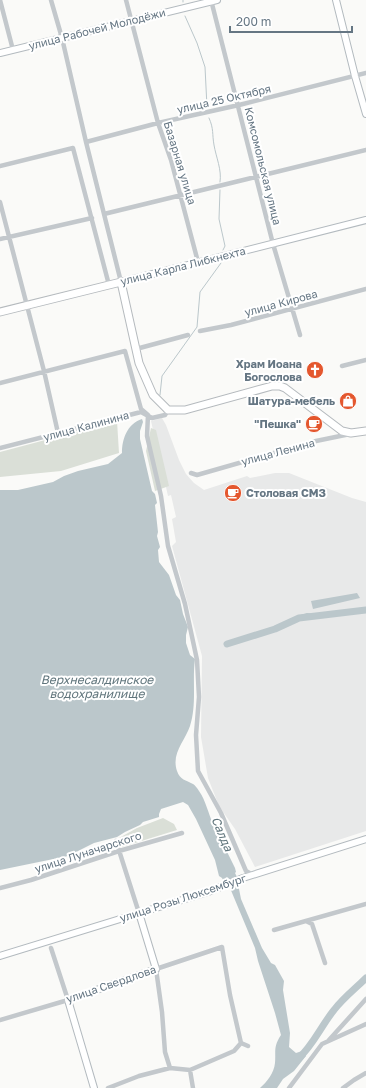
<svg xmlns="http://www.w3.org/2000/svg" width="366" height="1088" viewBox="0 0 366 1088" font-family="'Golos Text',sans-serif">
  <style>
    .built { fill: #e8e9e9 }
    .green { fill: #dadfd7 }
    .water { fill: #bbc7cb }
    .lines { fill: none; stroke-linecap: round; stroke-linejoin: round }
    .stream { stroke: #bbc7cb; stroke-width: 1 }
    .river { stroke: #bbc7cb; stroke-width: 7 }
    .secondary-casing { stroke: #b3babf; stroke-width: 8 }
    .primary-casing { stroke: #b5babe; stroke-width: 9 }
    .street { stroke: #c3c8cc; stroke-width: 4.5 }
    .secondary { stroke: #fff; stroke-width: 6 }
    .primary { stroke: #fff; stroke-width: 7 }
    .labels { text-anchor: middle; stroke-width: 4; stroke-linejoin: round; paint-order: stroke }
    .street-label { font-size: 11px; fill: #657683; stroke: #fff }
    .poi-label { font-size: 11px; font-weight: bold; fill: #657683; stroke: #fff; text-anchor: end }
    .water-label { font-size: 12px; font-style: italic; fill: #60757c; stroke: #fff }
  </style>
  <rect width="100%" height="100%" fill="#fafaf8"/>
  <!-- built -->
  <path class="built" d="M 162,418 L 166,425 L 179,460 L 186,474 L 194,483 L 204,490 L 247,476 L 250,478 L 275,473 L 289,473 L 352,498 L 366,502 L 366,831 L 255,867 L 235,829 L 219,806 L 208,778 L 201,737 L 202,656 L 172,546 L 176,542 L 172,519 L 176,517 L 171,495 L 168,496 L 151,421 Z"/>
  <!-- green -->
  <path class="green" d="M 117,421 L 119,453 L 61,471 L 0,477 L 0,452 Z
    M 151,428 L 156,430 L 169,486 L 155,491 L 146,451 Z
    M 163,818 L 174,824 L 177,830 L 122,847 L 119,838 L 137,828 Z"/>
  <!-- water -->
  <path class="water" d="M 142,419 L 143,422 L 140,431 L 140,439 L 152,491 L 155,494 L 157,503 L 155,505 L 158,532 L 157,536 L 160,547 L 158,550 L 159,562 L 169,575 L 176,595 L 180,600 L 183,614 L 188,627 L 186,635 L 186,643 L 190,655 L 195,659 C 192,681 197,704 190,726 C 185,741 171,753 177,771 C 180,780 186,780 193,784 C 195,785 198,789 199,791 C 206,801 208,813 213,824 C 220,839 228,853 235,868 L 236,872 L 235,873 L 237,877 L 224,882 L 222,878 L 219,876 L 215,860 L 196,819 L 188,805 L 183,802 L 161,809 L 159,814 L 159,817 L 143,822 L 140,825 L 125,832 L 117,837 L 94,843 L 68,856 L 0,870 L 0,490 L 18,490 L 53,482 L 64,476 L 78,471 L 108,464 L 122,453 C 122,439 127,424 142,419 Z
    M 357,593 L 360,598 L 313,609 L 311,601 Z
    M 307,613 L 323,615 L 320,618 L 300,620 L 299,618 L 301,615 Z
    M 238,884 L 241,899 L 262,948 L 271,963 L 275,965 L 284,981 L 283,990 L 290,1033 L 289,1047 L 296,1053 L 302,1051 L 306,1056 L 294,1071 L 283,1079 L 277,1088 L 260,1088 C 267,1082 274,1073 275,1063 C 276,1051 273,1047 281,1035 L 275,1013 L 258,961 L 255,948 L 230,888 Z"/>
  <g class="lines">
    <!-- stream -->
    <path class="stream" d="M 183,0 L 183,2
      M 185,16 L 197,43 L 205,67 L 207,107
      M 209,118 C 214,129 212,134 214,145 C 216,157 222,170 220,182
      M 220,190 L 219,219 L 225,246 L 223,250
      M 160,395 L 162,376 L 197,327 L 200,292 L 221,263"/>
    <!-- river -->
    <path class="river" d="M 227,644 L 275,629 L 299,618 L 366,610
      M 297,1060 C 313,1046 321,1026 334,1010 C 343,998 356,988 366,978"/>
    <defs>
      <path id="secondary" d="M 336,0 L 355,76 L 366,114
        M 0,53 L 217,0
        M 121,282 L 366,220
        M 0,956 L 208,892 L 243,878 L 366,839
        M 94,1088 L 68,1000 L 156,969 L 139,913"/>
      <path id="primary" d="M 0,312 L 121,282 L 139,363 L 153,395 L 168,410 L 185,410 L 272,386 L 280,386 L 285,388 L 342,431 L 351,433 L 366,431"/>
    </defs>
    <!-- secondary casing -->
    <use href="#secondary" class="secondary-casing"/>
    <!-- primary casing -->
    <use href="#primary" class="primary-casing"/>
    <!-- street -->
    <path class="street" d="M 0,0 L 13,50
      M 51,0 L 62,38 L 86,142 L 121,282
      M 126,0 L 158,123 L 171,160 L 198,262
      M 211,0 L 273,244 L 300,335
      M 86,142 L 158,123 L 239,105 L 366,73
      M 0,166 L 73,148 L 109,285
      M 0,202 L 44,371 L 58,433
      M 104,214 L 366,150
      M 0,239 L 92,218
      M 200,331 L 231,325 L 366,289
      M 136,349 L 188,335
      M 342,366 L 366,360
      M 0,383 L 125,351 L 141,409 L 148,415 L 147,436 L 161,496 L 168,546 L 185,604 L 197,660 L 199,697 L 196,735 L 198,771 L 221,813 L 246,871 L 253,875
      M 0,448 L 141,412 L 152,418 L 165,415 L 168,410
      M 191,473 L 197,475 L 316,441 L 350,434
      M 116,841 L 139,913
      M 0,888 L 31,880 L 119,851 L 182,833
      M 306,921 L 312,924 L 325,963
      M 274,930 L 366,904
      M 0,1020 L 68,1000 L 51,948
      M 329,1040 L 366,999
      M 170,1068 L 165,1052 L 162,1012 L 156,969 L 222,947 L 230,995 L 241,1043
      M 190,1070 L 193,1088
      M 108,1088 L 139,1076 L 170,1068 L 190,1070 L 234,1051 L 241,1043 L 248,1046
      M 289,1088 L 322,1044 L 366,1024
      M 343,1088 L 354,1080 L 366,1073"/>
    <!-- secondary -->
    <use href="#secondary" class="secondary"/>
    <!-- primary -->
    <use href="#primary" class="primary"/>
  </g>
  <!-- icons -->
  <defs>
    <symbol id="church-disc" viewBox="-11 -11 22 22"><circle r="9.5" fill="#e4572e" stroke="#fff"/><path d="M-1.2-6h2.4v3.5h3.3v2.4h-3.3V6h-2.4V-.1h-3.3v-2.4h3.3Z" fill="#fff"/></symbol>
    <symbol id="shop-disc" viewBox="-11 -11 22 22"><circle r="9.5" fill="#e4572e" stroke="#fff"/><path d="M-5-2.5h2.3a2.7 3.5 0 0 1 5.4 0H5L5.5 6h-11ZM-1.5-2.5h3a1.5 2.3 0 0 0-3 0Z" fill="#fff"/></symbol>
    <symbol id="cafe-disc" viewBox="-11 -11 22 22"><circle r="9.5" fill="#e4572e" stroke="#fff"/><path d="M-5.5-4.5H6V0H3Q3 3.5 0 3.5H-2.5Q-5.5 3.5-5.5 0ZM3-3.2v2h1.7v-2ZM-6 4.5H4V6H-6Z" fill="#fff"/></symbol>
  </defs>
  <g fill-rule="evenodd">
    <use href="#church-disc" x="305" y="360" width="20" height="20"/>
    <use href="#shop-disc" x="338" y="391" width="20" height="20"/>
    <use href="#cafe-disc" x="304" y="414" width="20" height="20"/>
    <use href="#cafe-disc" x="223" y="483" width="20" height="20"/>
  </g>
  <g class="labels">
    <!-- street labels -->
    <g class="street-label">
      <text transform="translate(97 29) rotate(-14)" y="4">улица Рабочей Молодёжи</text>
      <text transform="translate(224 99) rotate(-13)" y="4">улица 25 Октября</text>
      <text transform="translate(180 163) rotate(73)" y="4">Базарная улица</text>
      <text transform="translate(263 166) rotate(76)" y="4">Комсомольская улица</text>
      <text transform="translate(183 266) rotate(-14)" y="4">улица Карла Либкнехта</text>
      <text transform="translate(281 303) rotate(-15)" y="4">улица Кирова</text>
      <text transform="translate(86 426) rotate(-15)" y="4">улица Калинина</text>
      <text transform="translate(278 452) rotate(-15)" y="4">улица Ленина</text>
      <text transform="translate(88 852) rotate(-18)" y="4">улица Луначарского</text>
      <text transform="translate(183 898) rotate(-18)" y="4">улица Розы Люксембург</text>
      <text transform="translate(111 984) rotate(-19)" y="4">улица Свердлова</text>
    </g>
    <!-- poi labels -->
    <g class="poi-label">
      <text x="302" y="368">Храм Иоана<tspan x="302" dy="13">Богослова</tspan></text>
      <text x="335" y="405">Шатура-мебель</text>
      <text x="301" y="428">"Пешка"</text>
      <text x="246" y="497" text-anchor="start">Столовая СМЗ</text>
    </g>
    <!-- water labels -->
    <g class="water-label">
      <text x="97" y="684">Верхнесалдинское<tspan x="97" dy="14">водохранилище</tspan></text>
      <text transform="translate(222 834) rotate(67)" y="4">Салда</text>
    </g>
  </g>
  <!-- scale -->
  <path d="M230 26v6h122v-6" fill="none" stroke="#657683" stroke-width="2"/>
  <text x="236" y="26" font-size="12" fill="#657683" stroke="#ffffff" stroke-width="3" paint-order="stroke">200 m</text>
</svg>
